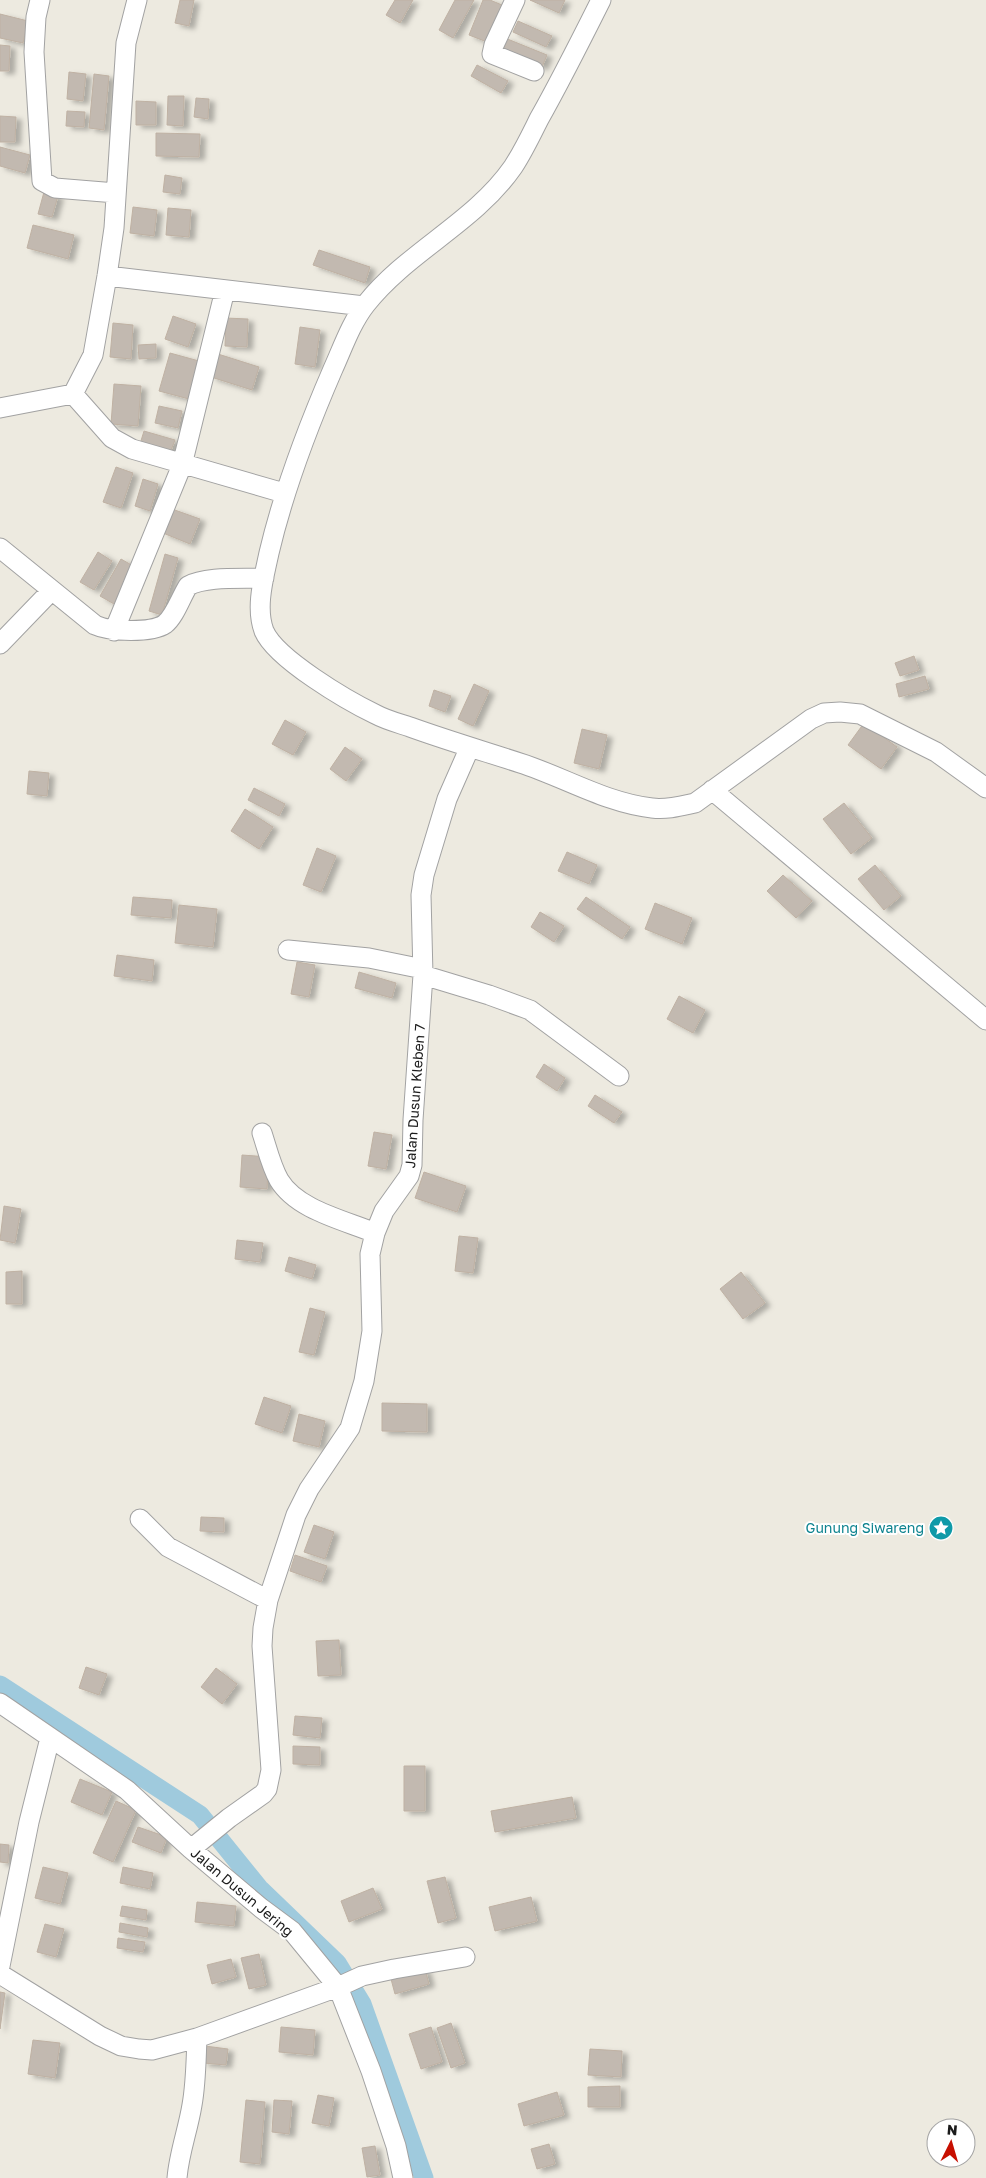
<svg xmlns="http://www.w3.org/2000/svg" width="986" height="2178" viewBox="0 0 986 2178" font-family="'Golos Text',sans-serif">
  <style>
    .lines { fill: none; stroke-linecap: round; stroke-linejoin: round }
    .canal { stroke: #9fcadd; stroke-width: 19 }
    .building { fill: #c2b9b0; stroke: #bfb1a3; filter: url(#shadow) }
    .street-casing { stroke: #a2a2a2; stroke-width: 21 }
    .street { stroke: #fff; stroke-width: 19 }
    .labels { text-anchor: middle; stroke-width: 4; stroke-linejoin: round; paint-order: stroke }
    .street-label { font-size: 14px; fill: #1b1b1b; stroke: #fff }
    .culture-label { font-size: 14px; fill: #0d838f; stroke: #fff; text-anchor: end }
  </style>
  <defs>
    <filter id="shadow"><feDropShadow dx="5.5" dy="3" stdDeviation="2.5" flood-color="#0004"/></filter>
  </defs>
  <rect width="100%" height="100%" fill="#edeae0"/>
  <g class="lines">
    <!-- canal -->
    <path class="canal" d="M 0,1685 L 200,1815 L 259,1888 L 337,1963 L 362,2004 L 424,2178"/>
  </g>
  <!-- building -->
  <path class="building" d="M 180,0 L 194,0 L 189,26 L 175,23 Z
    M 395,0 L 413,0 L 400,23 L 386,15 Z
    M 455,0 L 474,0 L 453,38 L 439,30 Z
    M 483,0 L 490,0 L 502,5 L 487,42 L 469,35 Z
    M 530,0 L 565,0 L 559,13 Z
    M 0,14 L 28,21 L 23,43 L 0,38 Z
    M 518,21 L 552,36 L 546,47 L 513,32 Z
    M 505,38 L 547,55 L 542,67 L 500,50 Z
    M 0,45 L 10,46 L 9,71 L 0,71 Z
    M 477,65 L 508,81 L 501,93 L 471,76 Z
    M 69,72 L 86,74 L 83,101 L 67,99 Z
    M 94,74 L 109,76 L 104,130 L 89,128 Z
    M 168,96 L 184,96 L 183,126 L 167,125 Z
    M 196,98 L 209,99 L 208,119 L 194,117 Z
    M 136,101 L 156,102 L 156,125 L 136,125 Z
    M 67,111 L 85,112 L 84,127 L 66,126 Z
    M 0,116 L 16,117 L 15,142 L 0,142 Z
    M 156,133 L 200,134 L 199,157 L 156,156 Z
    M 0,147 L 30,155 L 25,173 L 0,166 Z
    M 165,175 L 182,178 L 180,194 L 163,192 Z
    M 44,192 L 58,196 L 52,217 L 38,214 Z
    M 133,207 L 157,210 L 154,236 L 130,233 Z
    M 168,208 L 191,210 L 189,237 L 166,235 Z
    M 33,225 L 74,235 L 68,259 L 27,248 Z
    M 319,250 L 370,267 L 365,283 L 313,265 Z
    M 173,316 L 196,324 L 188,347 L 165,339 Z
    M 226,318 L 248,319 L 247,347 L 225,346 Z
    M 113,323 L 133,325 L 131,359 L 110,357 Z
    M 300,327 L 320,330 L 315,367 L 295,364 Z
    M 156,344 L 156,358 L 139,359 L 138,345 Z
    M 170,353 L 199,361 L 189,399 L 159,391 Z
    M 218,354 L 259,367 L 252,390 L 211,377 Z
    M 114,384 L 141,386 L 138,426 L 111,424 Z
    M 159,406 L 182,411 L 178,428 L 155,423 Z
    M 144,431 L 175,440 L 170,453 L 140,444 Z
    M 116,467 L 133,473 L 121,508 L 103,502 Z
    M 143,479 L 158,484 L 150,511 L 135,506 Z
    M 172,509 L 200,519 L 190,544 L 163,533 Z
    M 98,552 L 112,561 L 94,590 L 80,582 Z
    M 165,554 L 178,558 L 162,615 L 149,611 Z
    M 121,559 L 135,567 L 114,604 L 100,596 Z
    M 914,656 L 919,670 L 900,676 L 895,663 Z
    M 925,676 L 929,689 L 899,697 L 896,684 Z
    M 474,684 L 489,691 L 473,726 L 458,719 Z
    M 434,690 L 451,696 L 445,712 L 429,706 Z
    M 285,720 L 306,732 L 293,755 L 272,744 Z
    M 864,723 L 897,747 L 881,769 L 848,745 Z
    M 582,729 L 607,735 L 599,769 L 574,763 Z
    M 345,747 L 362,759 L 346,781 L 330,769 Z
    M 29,771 L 49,773 L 47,796 L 27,794 Z
    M 254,788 L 285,804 L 279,816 L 248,800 Z
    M 844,803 L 872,838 L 851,854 L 823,819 Z
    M 245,809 L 273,827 L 259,849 L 231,831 Z
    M 317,848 L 336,856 L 321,892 L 303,885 Z
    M 567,852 L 597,865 L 589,884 L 558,871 Z
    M 875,865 L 901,896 L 884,910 L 858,879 Z
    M 783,875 L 812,901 L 796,918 L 767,891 Z
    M 133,897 L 172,900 L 171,918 L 131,915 Z
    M 586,897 L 630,927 L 622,939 L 577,909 Z
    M 655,903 L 692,918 L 682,944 L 645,929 Z
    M 179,905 L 217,909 L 213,947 L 175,943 Z
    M 540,912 L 564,926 L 554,942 L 531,927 Z
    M 117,955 L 154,960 L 152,981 L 114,976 Z
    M 297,962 L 315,965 L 309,997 L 291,994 Z
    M 359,972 L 396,983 L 392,998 L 355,988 Z
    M 679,996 L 705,1010 L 693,1033 L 667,1019 Z
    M 544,1064 L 565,1078 L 557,1091 L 536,1077 Z
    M 595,1095 L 622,1112 L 614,1123 L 588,1106 Z
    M 374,1132 L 392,1135 L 386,1169 L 368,1166 Z
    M 242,1155 L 269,1157 L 267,1189 L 240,1187 Z
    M 424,1172 L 466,1186 L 457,1212 L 415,1198 Z
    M 4,1206 L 21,1209 L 15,1243 L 0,1240 Z
    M 459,1236 L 478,1238 L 473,1273 L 455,1271 Z
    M 237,1240 L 263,1243 L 260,1262 L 235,1259 Z
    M 289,1257 L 316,1265 L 312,1279 L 285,1271 Z
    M 22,1271 L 22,1304 L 6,1304 L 6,1272 Z
    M 741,1272 L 765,1303 L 743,1319 L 720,1289 Z
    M 310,1308 L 325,1312 L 314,1355 L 299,1352 Z
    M 264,1397 L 291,1406 L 282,1433 L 255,1424 Z
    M 382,1403 L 427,1404 L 427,1432 L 382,1431 Z
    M 299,1414 L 325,1421 L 319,1447 L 293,1441 Z
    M 201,1517 L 224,1518 L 224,1532 L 200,1531 Z
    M 314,1525 L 334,1532 L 325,1559 L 304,1552 Z
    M 295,1555 L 327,1566 L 321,1582 L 290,1571 Z
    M 339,1640 L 341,1675 L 318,1676 L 316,1641 Z
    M 86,1667 L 107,1674 L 99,1695 L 79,1688 Z
    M 216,1668 L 237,1684 L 222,1704 L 201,1687 Z
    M 295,1716 L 322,1718 L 320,1738 L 293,1735 Z
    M 293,1746 L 320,1747 L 320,1765 L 293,1764 Z
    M 404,1766 L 425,1766 L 425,1811 L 404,1811 Z
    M 80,1779 L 112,1792 L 102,1815 L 71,1802 Z
    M 572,1797 L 576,1818 L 495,1832 L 491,1811 Z
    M 116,1801 L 136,1810 L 113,1862 L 93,1853 Z
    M 138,1827 L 167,1837 L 161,1853 L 132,1842 Z
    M 0,1844 L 9,1845 L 8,1863 L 0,1862 Z
    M 43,1867 L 68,1873 L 60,1904 L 35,1898 Z
    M 123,1867 L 153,1873 L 150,1889 L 120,1883 Z
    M 445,1877 L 456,1918 L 438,1923 L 427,1881 Z
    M 373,1888 L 382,1909 L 349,1922 L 341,1901 Z
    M 531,1897 L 537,1921 L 495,1931 L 489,1907 Z
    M 197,1902 L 236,1906 L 234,1926 L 195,1922 Z
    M 122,1906 L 147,1910 L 146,1920 L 120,1916 Z
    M 120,1923 L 148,1928 L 147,1937 L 119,1932 Z
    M 45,1924 L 64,1929 L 56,1957 L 37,1952 Z
    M 118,1938 L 145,1942 L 143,1952 L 117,1948 Z
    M 259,1954 L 266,1985 L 249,1989 L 241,1958 Z
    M 231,1959 L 236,1977 L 212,1984 L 207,1965 Z
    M 425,1969 L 429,1984 L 395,1994 L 391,1979 Z
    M 0,1992 L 5,1993 L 0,2029 Z
    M 451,2023 L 465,2063 L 451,2068 L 437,2028 Z
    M 281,2027 L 315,2030 L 313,2055 L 279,2052 Z
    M 431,2027 L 442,2062 L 421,2069 L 409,2034 Z
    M 33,2040 L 60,2043 L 55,2078 L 28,2074 Z
    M 205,2046 L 228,2049 L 226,2065 L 203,2063 Z
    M 590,2049 L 622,2051 L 621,2077 L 588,2075 Z
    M 620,2086 L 620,2107 L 588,2107 L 588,2087 Z
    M 557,2092 L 564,2115 L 524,2126 L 518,2104 Z
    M 318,2095 L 334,2098 L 329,2126 L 312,2123 Z
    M 246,2100 L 265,2102 L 260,2164 L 240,2162 Z
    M 274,2100 L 292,2101 L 289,2134 L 272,2132 Z
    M 549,2144 L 555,2164 L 537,2169 L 531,2149 Z
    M 375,2146 L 380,2175 L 367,2177 L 362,2148 Z"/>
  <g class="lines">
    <defs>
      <path id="street" d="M 40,0 L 36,17 L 34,52 L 42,181 L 55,188 L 116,193
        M 515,0 L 494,45 L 492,54 L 534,71
        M 601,0 C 581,40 561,80 539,119 C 531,135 523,152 513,167 C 474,223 408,251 366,304 C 351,323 343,347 333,369 C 307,429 284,489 269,553 C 264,577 255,607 264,631 C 276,659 348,701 375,714 C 386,720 398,723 410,727 C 446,740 483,751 520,763 C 564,777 606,803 652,808 C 667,810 681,806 695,803 L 811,719 L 824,713 L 840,712 L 860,714 L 936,752 L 986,788
        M 107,276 L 364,306
        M 73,394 L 112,438 L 132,449 L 284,493
        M 0,408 L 73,394 L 93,355 L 107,276 L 114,228 L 126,43 L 137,0
        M 0,548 L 95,625 C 110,632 152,633 165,624 C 175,616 181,597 188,586 C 206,576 242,579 264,578
        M 114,631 L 182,465 L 225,290
        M 0,644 L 52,590
        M 712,790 L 986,1020
        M 288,950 L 369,958 L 423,969
        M 423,975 L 489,995 L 530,1010 L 619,1076
        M 262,1133 C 267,1148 271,1166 279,1180 C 297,1210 344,1220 375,1233
        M 140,1519 L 168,1547 L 268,1600
        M 0,1703 L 127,1790 L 191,1849 L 261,1908 L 292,1931 L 338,1987 L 371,2071 L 396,2146 L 403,2178
        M 191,1849 L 229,1818 L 263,1794 L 267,1789 L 271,1770 L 262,1646 L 263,1628 L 268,1600 L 296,1515 L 309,1489 L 350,1428 L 364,1381 L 372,1331 L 370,1254 L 375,1233 L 384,1211 L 409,1176 L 412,1165 L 413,1120 L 423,975 L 421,895 L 424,875 L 447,799 L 469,749
        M 0,1966 L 29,1822 L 50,1738
        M 0,1974 L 100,2036 L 121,2046 L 139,2049 L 152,2050 L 197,2038 L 338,1987 L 362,1976 L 394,1969 L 465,1957
        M 177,2178 C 179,2153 188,2130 192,2105 C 196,2083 196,2060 197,2038"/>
    </defs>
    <!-- street casing -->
    <use href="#street" class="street-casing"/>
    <!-- street -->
    <use href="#street" class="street"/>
  </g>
  <!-- icons -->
  <defs>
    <symbol id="sight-disc" viewBox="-11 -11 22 22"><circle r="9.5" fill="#0f9aa8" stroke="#fff"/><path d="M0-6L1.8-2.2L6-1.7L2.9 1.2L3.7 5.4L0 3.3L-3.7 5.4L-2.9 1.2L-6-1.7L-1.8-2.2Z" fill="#fff"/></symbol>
  </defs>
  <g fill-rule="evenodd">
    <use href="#sight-disc" x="927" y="1514" width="28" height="28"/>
  </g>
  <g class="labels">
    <!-- street labels -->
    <g class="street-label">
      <text transform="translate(415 1096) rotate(-86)" y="5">Jalan Dusun Kleben 7</text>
      <text transform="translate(242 1892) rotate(40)" y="5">Jalan Dusun Jering</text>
    </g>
    <!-- culture labels -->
    <g class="culture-label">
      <text x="924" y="1533">Gunung Siwareng</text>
    </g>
  </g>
  <!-- north arrow -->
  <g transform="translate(951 2143) rotate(5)"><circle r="24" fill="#ffffff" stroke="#a4a4a4"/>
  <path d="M0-4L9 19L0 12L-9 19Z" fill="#c70f00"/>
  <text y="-8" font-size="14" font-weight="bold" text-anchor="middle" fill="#1b1b1b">N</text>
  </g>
</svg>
